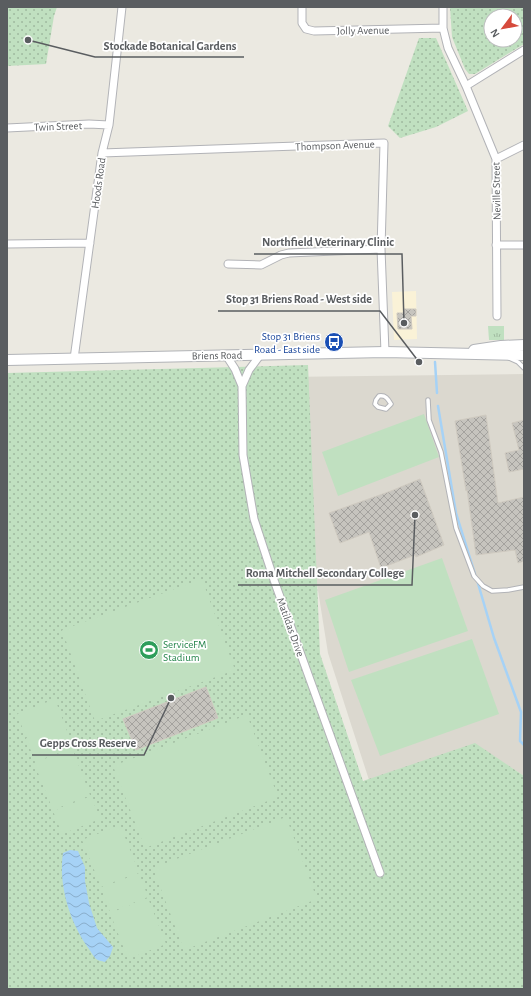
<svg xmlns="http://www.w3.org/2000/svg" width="531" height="996" viewBox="0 0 531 996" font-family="'Alegreya Sans',sans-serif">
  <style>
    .commercial { fill: #faf2d7 }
    .education { fill: #dbd8cf }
    .grass { fill: url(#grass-tufts) }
    .park { fill: url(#park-dots); fill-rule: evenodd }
    .pitch { fill: #c0e0c0 }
    .water { fill: url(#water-waves) }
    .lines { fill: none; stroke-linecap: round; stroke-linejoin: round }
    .stream { stroke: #a6d2f6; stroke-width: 2.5 }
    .building { fill: url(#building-cross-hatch); stroke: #cfcac0 }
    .service-casing { stroke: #b2b3b7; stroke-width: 5.5 }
    .minor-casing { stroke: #b2b3b7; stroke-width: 9 }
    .secondary-casing { stroke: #b1b3b7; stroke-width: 12 }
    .service { stroke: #fff; stroke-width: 3.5 }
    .minor { stroke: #fff; stroke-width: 7 }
    .secondary { stroke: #fff; stroke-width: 10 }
    .labels { text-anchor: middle; stroke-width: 3.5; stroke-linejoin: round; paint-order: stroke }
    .street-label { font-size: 11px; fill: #5a5d60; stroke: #fff }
    .transit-label { font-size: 11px; fill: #164399; stroke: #fff; text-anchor: end }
    .leisure-label { font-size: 11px; fill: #27864d; stroke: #fff; text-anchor: start }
    .leader { fill: none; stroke: #5a5d60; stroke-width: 1.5 }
    .callout-dot { fill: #5a5d60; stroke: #fff; stroke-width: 1.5 }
    .callout-label { font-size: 12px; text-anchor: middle; font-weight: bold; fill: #5a5d60; stroke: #fff; stroke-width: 3.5; stroke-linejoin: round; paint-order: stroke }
  </style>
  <defs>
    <pattern id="grass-tufts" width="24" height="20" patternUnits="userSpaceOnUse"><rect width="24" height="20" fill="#c0e0c0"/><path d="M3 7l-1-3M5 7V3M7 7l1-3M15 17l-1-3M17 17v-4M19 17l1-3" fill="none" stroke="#9fb99f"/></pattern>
    <pattern id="park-dots" width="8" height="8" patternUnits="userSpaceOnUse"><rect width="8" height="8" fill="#c0e0c0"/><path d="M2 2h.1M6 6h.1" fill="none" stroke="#9fb99f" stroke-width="1.8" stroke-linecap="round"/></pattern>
    <pattern id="water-waves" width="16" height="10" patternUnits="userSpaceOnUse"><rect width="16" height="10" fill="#a6d2f6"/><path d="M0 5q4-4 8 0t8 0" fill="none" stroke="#8aaecb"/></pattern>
    <pattern id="building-cross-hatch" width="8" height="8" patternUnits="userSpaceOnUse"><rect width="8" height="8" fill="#c6c4be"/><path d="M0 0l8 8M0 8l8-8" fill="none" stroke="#a4a29e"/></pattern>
  </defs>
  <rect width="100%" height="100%" fill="#ebe9e1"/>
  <!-- commercial -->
  <path class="commercial" d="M 416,291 L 417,339 L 394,340 L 392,292 Z"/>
  <!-- education -->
  <path class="education" d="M 524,374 L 524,776 L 478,746 L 369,780 L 328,653 L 284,377 Z"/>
  <!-- grass -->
  <path class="grass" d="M 488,326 L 504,326 L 504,340 L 489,340 Z"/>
  <!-- park -->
  <path class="park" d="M 7,7 L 57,7 L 54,16 L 46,64 L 7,66 Z
    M 450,7 L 524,7 L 524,44 L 475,74 L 469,74 L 465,69 L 452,37 ZM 491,16 L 515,16 L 515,40 L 491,40 Z
    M 419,38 L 436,38 L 468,111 L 436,127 L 400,138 L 388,126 Z
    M 308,365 L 320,654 L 363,781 L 475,743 L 524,776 L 524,989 L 7,989 L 7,373 Z"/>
  <!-- pitch -->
  <path class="pitch" d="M 424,414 L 439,457 L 338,496 L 322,452 Z
    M 442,558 L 468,631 L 349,672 L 325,600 Z
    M 202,579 L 235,670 L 95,721 L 62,630 Z
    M 472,639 L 499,714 L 380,756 L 351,680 Z
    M 55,699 L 73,747 L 35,762 L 26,738 L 31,736 L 26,737 L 17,714 Z
    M 247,715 L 278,797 L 145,848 L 113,766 Z
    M 72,748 L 90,795 L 53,810 L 34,763 Z
    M 91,796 L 100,819 L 62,834 L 53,811 Z
    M 286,817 L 317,899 L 184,950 L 153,868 Z
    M 120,825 L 139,872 L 101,887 L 82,840 Z
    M 139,873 L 148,897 L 110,912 L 101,888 Z
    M 148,898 L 166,944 L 128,959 L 110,913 Z"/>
  <!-- water -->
  <path class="water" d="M 70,850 L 78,851 L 85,867 L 85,881 L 89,903 L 97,928 L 113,947 L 110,956 L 105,962 C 103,961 99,961 96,959 C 94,957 91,952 89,949 C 70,923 58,885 63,853 Z"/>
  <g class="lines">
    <!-- stream -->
    <path class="stream" d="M 435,362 L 437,393
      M 438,406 L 456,513 L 475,574
      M 477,580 L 494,638 L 521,712 L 520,741 L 524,745"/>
  </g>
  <!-- building -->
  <path class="building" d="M 404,309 L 416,309 L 416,316 L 411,316 L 412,329 L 398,329 L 397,313 L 404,313 Z
    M 486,415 L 498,503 L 524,497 L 524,561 L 518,563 L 515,550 L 476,555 L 467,490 L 466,491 L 455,421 Z
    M 524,420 L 524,469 L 509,472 L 505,453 L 519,450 L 512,423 Z
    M 420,479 L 444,545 L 416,557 L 415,555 L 381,568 L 369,532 L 340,543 L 329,513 L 391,491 Z
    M 206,687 L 218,718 L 136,750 L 123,719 Z"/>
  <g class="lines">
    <defs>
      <path id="service" d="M 509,358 L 518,362 L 524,368
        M 379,396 C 386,395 388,399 391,404 L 386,409 L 378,407 L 375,404 L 376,400 Z
        M 428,400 L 429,420 L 441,452 L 456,528 L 474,576 L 483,586 L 492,591 L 508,590 L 524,587"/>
      <path id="minor" d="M 302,7 L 302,23 L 306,29 L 314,31 L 443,28
        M 443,7 L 443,28 L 448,48 L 466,86 L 496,159 L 497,316
        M 466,86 L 524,50
        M 7,128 L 89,124 L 109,125
        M 102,153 L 384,143 L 381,249 L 385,352
        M 496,159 L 524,145
        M 7,244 L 90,243
        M 496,245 L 524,245
        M 228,264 L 261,265 L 281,255 L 289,253 L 381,249
        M 261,354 L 249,370 L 242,386 L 243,455 L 254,519 L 275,583 L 380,873
        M 226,355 L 235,369 L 242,386
        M 74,359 L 102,153 L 109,125 L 122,7"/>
      <path id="secondary" d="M 474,350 L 501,346 L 524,345
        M 7,360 L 385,352 L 524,355"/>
    </defs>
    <!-- service casing -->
    <use href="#service" class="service-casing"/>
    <!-- minor casing -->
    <use href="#minor" class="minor-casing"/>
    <!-- secondary casing -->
    <use href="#secondary" class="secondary-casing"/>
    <!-- service -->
    <use href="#service" class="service"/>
    <!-- minor -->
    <use href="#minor" class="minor"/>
    <!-- secondary -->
    <use href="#secondary" class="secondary"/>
  </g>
  <!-- icons -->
  <defs>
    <symbol id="bus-disc" viewBox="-11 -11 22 22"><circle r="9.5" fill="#1a4fb4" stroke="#fff"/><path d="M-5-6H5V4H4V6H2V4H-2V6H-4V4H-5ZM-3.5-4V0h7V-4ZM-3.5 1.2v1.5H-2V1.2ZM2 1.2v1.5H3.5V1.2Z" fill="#fff"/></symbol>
    <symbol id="stadium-disc" viewBox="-11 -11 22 22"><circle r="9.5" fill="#2e9e5b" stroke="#fff"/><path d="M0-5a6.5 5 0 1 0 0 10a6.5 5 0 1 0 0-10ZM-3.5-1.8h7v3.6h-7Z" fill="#fff"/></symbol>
  </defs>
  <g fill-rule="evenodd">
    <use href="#bus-disc" x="323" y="331" width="22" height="22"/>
    <use href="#stadium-disc" x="138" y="639" width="22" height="22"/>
  </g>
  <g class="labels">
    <!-- street labels -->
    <g class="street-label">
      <text transform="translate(363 30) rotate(-1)" y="4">Jolly Avenue</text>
      <text transform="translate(58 126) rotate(-2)" y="4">Twin Street</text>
      <text transform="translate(335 145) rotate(-2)" y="4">Thompson Avenue</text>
      <text transform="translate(98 183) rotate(-82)" y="4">Hoods Road</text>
      <text transform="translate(496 191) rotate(-91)" y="4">Neville Street</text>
      <text transform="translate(217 355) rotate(-1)" y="4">Briens Road</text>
      <text transform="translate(291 627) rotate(70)" y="4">Matildas Drive</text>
    </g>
    <!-- transit labels -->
    <g class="transit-label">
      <text x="320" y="340">Stop 31 Briens<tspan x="320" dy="13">Road - East side</tspan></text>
    </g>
    <!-- leisure labels -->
    <g class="leisure-label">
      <text x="163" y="648">ServiceFM<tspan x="163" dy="13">Stadium</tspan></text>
    </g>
  </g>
  <!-- callouts -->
  <path class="leader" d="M28 40L95 57H244M404 323L402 254H254M419 362L380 311H218M415 515L412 585H238M171 698L144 755H32"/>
  <g class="callout-dot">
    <circle cx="28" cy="40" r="4"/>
    <circle cx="404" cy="323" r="4"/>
    <circle cx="419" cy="362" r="4"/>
    <circle cx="415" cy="515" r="4"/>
    <circle cx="171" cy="698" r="4"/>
  </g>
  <g class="callout-label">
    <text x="170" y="50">Stockade Botanical Gardens</text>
    <text x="328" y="246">Northfield Veterinary Clinic</text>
    <text x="299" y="303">Stop 31 Briens Road - West side</text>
    <text x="325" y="577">Roma Mitchell Secondary College</text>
    <text x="88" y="747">Gepps Cross Reserve</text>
  </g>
  <!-- border -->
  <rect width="531" height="996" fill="none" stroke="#5a5d60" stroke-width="16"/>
  <!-- north arrow -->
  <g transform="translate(503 28) rotate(238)"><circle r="19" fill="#ffffff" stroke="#bdbebf"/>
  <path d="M0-3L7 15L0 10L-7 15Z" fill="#d64a3c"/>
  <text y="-6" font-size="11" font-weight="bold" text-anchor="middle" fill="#5a5d60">N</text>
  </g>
</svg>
